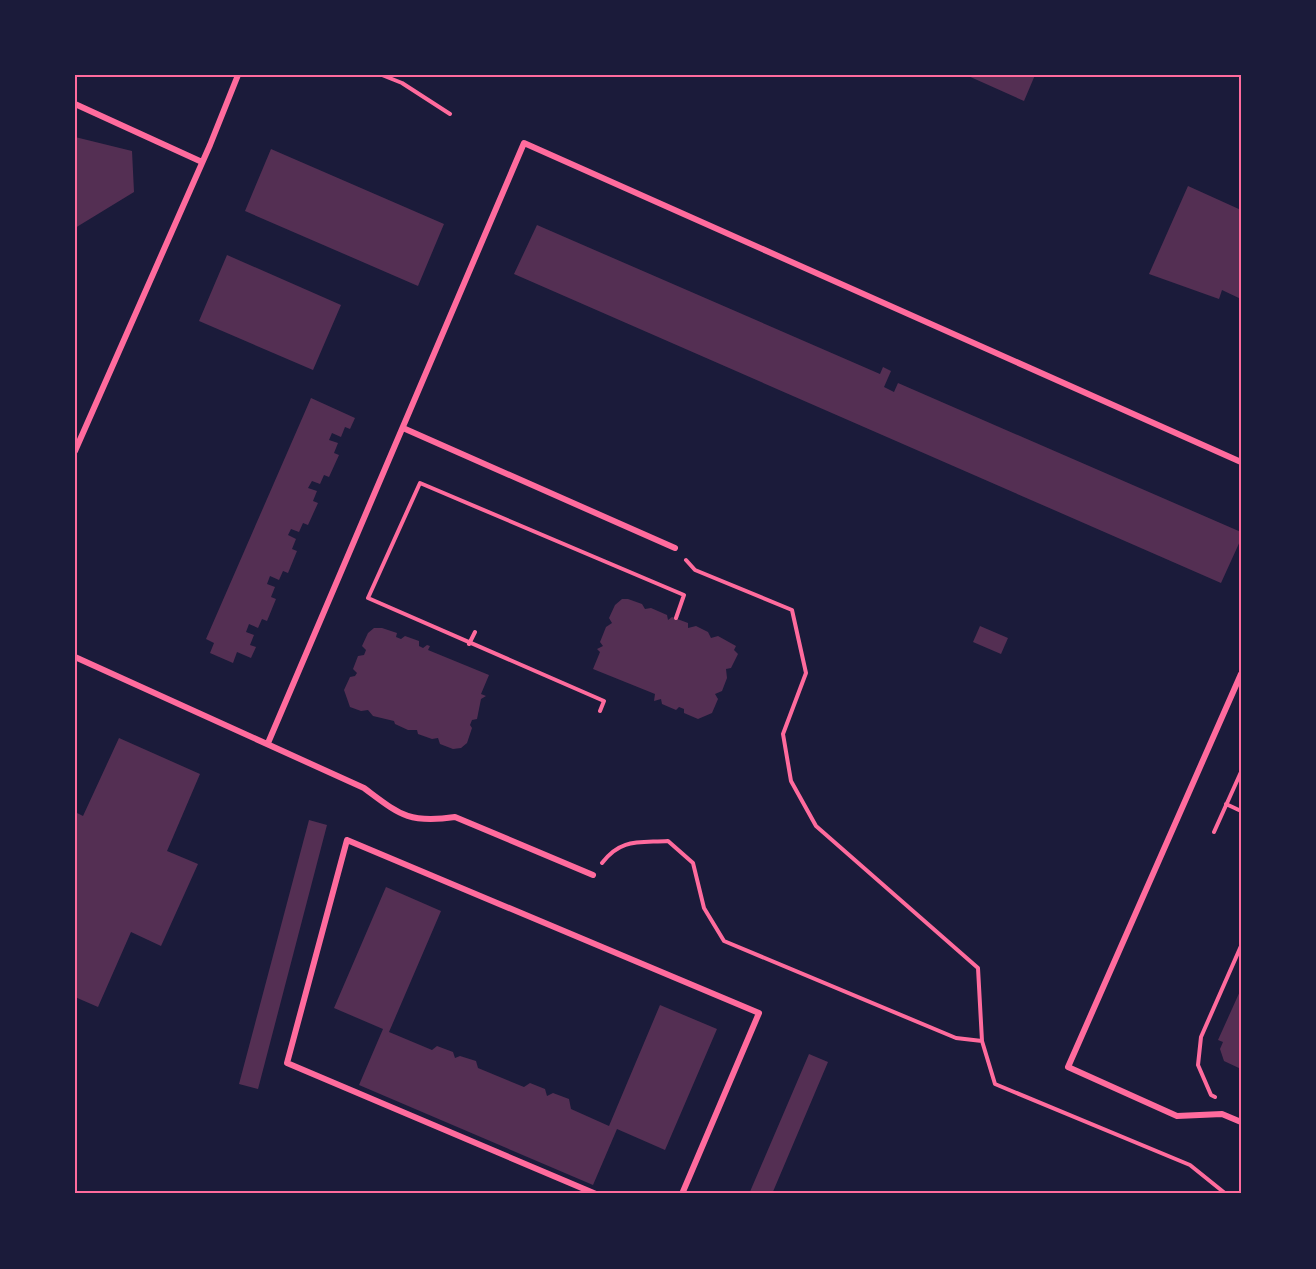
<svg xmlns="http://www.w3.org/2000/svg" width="1316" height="1269" viewBox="0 0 1316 1269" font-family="'Roboto Condensed',sans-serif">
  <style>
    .building { fill: #542f53 }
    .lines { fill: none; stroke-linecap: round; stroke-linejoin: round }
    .path { stroke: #ff6b9d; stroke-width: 4 }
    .minor { stroke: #ff6b9d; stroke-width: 6 }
    .neatline { fill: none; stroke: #ff6b9d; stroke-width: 2 }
  </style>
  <rect width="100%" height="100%" fill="#1b1b3a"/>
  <!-- building -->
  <path class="building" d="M 966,75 L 1035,75 L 1024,101 Z
    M 75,137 L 132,151 L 134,192 L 75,228 Z
    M 271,149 L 444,224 L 418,286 L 245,211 Z
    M 1188,186 L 1241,210 L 1241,299 L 1222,290 L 1219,299 L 1149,274 Z
    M 537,225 L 880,374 L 883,367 L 891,371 L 884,387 L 894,392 L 898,383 L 1241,532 L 1241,539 L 1221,583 L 514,274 Z
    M 227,255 L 341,305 L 313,370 L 199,321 Z
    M 311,398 L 355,418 L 350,429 L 345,427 L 341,437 L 332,433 L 329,440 L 338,443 L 334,453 L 339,455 L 329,477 L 324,475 L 320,484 L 312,481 L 308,488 L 317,491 L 313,501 L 318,503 L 308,525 L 303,523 L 299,532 L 291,529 L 288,535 L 296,539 L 292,549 L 297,551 L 288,573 L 283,571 L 279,580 L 270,576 L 267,584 L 275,587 L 271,597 L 276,599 L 267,621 L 262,619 L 258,628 L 249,624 L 246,632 L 254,635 L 250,645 L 256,647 L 251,658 L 237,652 L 233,663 L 210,653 L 214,643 L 206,639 Z
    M 622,599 L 628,599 L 642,604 L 645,609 L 651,608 L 667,615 L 668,620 L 672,617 L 688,623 L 688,628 L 696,626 L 708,632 L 711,638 L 718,636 L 736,646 L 734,650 L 738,654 L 731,668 L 726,669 L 727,678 L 722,691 L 715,694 L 718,699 L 712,713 L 698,719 L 684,713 L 684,709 L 679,707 L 676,710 L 662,704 L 661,699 L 654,701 L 655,694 L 593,669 L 600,652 L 597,649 L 603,646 L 600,642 L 606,627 L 612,623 L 609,618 L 615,605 Z
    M 980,626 L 1008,638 L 1001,654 L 973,642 Z
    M 374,628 L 382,628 L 397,633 L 396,637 L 401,639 L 405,636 L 419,641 L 419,646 L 423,648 L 427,645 L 430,646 L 428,650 L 489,675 L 481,694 L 486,696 L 481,699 L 477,719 L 472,720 L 470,725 L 472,728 L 467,743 L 461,748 L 453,749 L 440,744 L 438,738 L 432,739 L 418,734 L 417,730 L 408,730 L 395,724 L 394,721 L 373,716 L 368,710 L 361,711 L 350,707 L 344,690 L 350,677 L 355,676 L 357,673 L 353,669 L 358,656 L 364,655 L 366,650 L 362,646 L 368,633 Z
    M 119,738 L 200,774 L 167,851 L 198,864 L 161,946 L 131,932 L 98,1007 L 75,997 L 75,812 L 83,816 Z
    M 309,820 L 327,825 L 258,1089 L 239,1084 Z
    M 386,887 L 441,911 L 389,1032 L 432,1050 L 437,1046 L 453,1052 L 455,1058 L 460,1056 L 476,1061 L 478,1068 L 524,1087 L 530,1083 L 545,1089 L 547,1096 L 553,1093 L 569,1099 L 571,1109 L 609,1126 L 660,1005 L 717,1029 L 665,1150 L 617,1129 L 593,1185 L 359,1085 L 383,1029 L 334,1008 Z
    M 1241,989 L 1241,1069 L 1224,1061 L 1220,1049 L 1223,1042 L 1218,1040 Z
    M 809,1054 L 828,1062 L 772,1194 L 749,1194 Z"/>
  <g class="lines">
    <!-- path -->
    <path class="path" d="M 382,75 L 402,83 L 450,114
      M 686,560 L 695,570 L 792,610 L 806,673 L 783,734 L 791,781 L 816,826 L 978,968 L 982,1041 L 995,1084 L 1190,1165 L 1226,1194
      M 469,644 L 475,632
      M 600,711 L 604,701 L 368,598 L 420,483 L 684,595 L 676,618
      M 1226,804 L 1241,811
      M 1214,832 L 1241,772
      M 602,863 C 621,838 639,843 668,841 L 693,863 L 704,908 L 724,941 L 956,1038 L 982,1041
      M 1215,1097 L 1211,1095 L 1198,1065 L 1201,1037 L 1241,946"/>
    <!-- minor -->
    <path class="minor" d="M 75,104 L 202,162
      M 403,428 L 675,548
      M 75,451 L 210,145 L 238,75
      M 75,657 L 364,788 C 399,814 408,824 455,817 L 593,875
      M 1241,674 L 1068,1067 L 1177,1116 L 1222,1114 L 1241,1122
      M 268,743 L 524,143 L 1241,462
      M 596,1194 L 287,1063 L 347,840 L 759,1013 L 682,1194"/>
  </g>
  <!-- border -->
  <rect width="1316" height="1269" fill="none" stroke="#1b1b3a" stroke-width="153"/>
  <rect x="76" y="76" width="1164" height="1116" class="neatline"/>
</svg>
